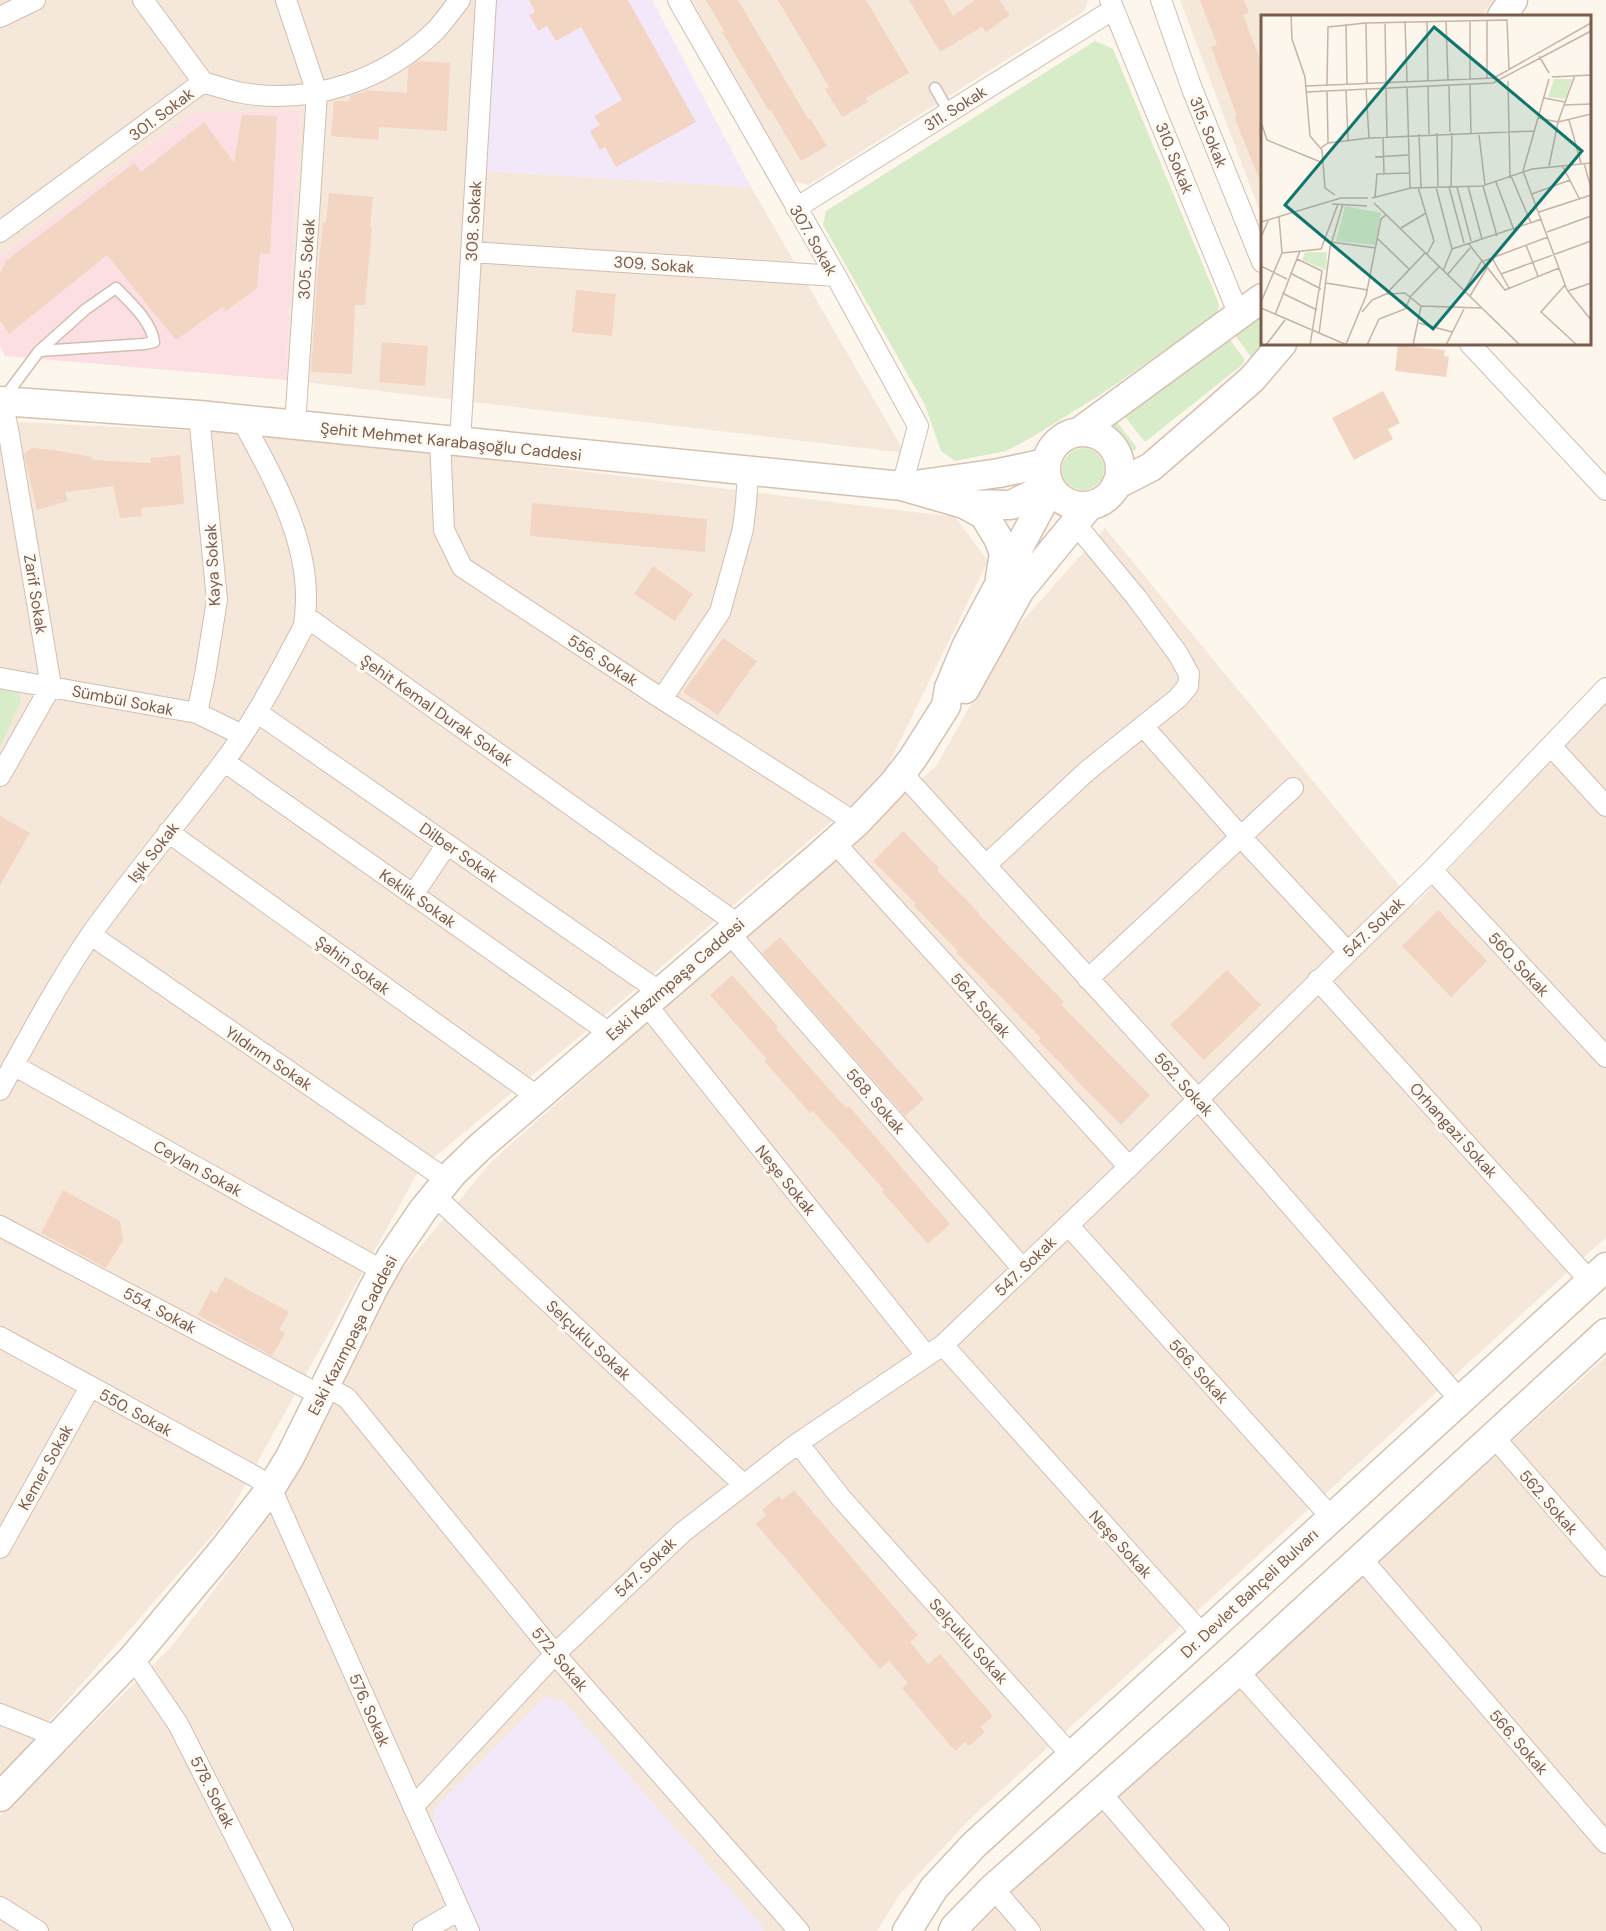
<svg xmlns="http://www.w3.org/2000/svg" width="1606" height="1931" viewBox="0 0 1606 1931" font-family="'DM Sans',sans-serif">
  <style>
    .residential { fill: #f5e8da }
    .education { fill: #f3e8fa }
    .medical { fill: #fbdfe3 }
    .green { fill: #d8ecc9 }
    .building { fill: #f3d5c3 }
    .lines { fill: none; stroke-linecap: round; stroke-linejoin: round }
    .lane-casing { stroke: #d1beb0; stroke-width: 13 }
    .street-casing { stroke: #d1beb0; stroke-width: 22 }
    .secondary-casing { stroke: #d6c0b0; stroke-width: 31 }
    .lane { stroke: #fff; stroke-width: 10 }
    .street { stroke: #fff; stroke-width: 20 }
    .secondary { stroke: #fff; stroke-width: 28 }
    .labels { text-anchor: middle; stroke-width: 6; stroke-linejoin: round; paint-order: stroke }
    .street-label { font-size: 16px; fill: #7a5c4d; stroke: #fffaf3 }
    .inset-road { fill: none; stroke: #c5b3a7; stroke-width: 1.5 }
    .view { fill: #0f766e; fill-opacity: 0.15; stroke: #0f766e; stroke-width: 3 }
    .inset-edge { fill: none; stroke: #7a5c4d; stroke-width: 3 }
  </style>
  <rect width="100%" height="100%" fill="#fdf6ec"/>
  <!-- residential -->
  <path class="residential" d="M 0,0 L 496,0 L 487,171 L 751,187 L 905,453 L 286,380 L 300,111 L 194,112 L 0,257 Z
    M 691,0 L 1088,0 L 1084,11 L 808,185 L 791,180 Z
    M 1180,0 L 1494,0 L 1482,16 L 1262,16 L 1262,212 L 1260,212 Z
    M 0,421 L 297,436 L 955,517 L 988,561 L 882,778 L 598,1021 L 419,1170 L 225,1521 L 0,1777 Z
    M 1105,528 L 1415,905 L 1606,703 L 1606,1237 L 971,1818 L 900,1894 L 877,1931 L 0,1931 L 0,1816 L 172,1646 L 260,1529 L 395,1277 L 492,1161 L 936,766 L 1011,634 Z
    M 1606,1357 L 1606,1931 L 974,1931 L 1015,1885 Z"/>
  <!-- education -->
  <path class="education" d="M 496,0 L 652,0 L 751,187 L 487,171 Z
    M 545,1697 L 563,1701 L 763,1927 L 764,1931 L 477,1931 L 432,1829 L 435,1808 Z"/>
  <!-- medical -->
  <path class="medical" d="M 300,111 L 286,380 L 5,356 L 0,346 L 0,257 L 194,112 Z"/>
  <!-- green -->
  <path class="green" d="M 1095,41 L 1113,49 L 1215,294 L 1219,305 L 1217,314 L 1100,395 L 1029,439 L 1006,451 L 955,461 L 941,451 L 925,405 L 823,225 L 826,211 Z
    M 1262,314 L 1262,344 L 1266,344 L 1251,357 L 1235,335 Z
    M 1230,340 L 1245,360 L 1242,365 L 1145,442 L 1122,413 Z
    M 1114,418 L 1137,448 L 1132,452 L 1123,440 L 1106,424 Z
    M1062 469a21 21 0 1 1 42 0a21 21 0 1 1-42 0Z
    M 0,689 L 19,693 L 21,701 L 0,747 Z"/>
  <!-- building -->
  <path class="building" d="M 529,0 L 628,0 L 696,122 L 616,167 L 605,147 L 600,150 L 590,131 L 600,125 L 594,116 L 622,100 L 581,27 L 556,41 L 547,26 L 538,31 L 529,15 L 535,12 Z
    M 706,0 L 738,0 L 808,119 L 810,118 L 827,146 L 801,161 L 771,110 L 769,111 L 722,32 L 724,31 Z
    M 778,0 L 866,0 L 909,73 L 866,98 L 868,102 L 842,117 L 825,89 L 829,87 Z
    M 909,0 L 944,0 L 953,16 L 975,0 L 999,0 L 1010,15 L 986,32 L 982,27 L 940,52 Z
    M 1200,0 L 1244,0 L 1249,13 L 1243,15 L 1263,67 L 1263,188 L 1234,117 L 1237,116 L 1211,47 L 1217,45 Z
    M 418,61 L 450,63 L 447,131 L 379,127 L 378,140 L 331,136 L 334,101 L 349,101 L 350,96 L 359,93 L 364,93 L 366,90 L 407,93 L 408,68 Z
    M 242,115 L 277,116 L 270,254 L 260,253 L 257,288 L 226,311 L 222,307 L 176,340 L 107,255 L 9,334 L 0,320 L 0,273 L 6,261 L 134,163 L 141,172 L 204,122 L 234,163 Z
    M 329,193 L 373,197 L 370,227 L 372,227 L 365,305 L 355,305 L 352,374 L 311,372 L 317,280 L 323,222 L 326,222 Z
    M 576,290 L 616,294 L 612,336 L 572,332 Z
    M 382,342 L 428,346 L 425,386 L 379,382 Z
    M 1398,345 L 1445,350 L 1444,356 L 1449,357 L 1446,377 L 1395,371 Z
    M 1383,391 L 1400,423 L 1388,429 L 1393,439 L 1354,460 L 1332,418 Z
    M 32,448 L 55,450 L 92,457 L 93,460 L 151,463 L 151,458 L 180,455 L 184,504 L 141,508 L 142,516 L 120,518 L 113,486 L 65,492 L 68,501 L 37,510 L 24,454 Z
    M 532,503 L 707,519 L 705,552 L 530,536 Z
    M 653,566 L 693,594 L 675,621 L 634,594 Z
    M 723,638 L 757,661 L 718,715 L 683,692 Z
    M 0,816 L 30,833 L 0,885 Z
    M 903,831 L 939,868 L 937,870 L 980,914 L 979,915 L 1064,1002 L 1061,1005 L 1150,1095 L 1121,1125 L 1038,1041 L 1041,1038 L 956,952 L 958,951 L 914,906 L 916,904 L 873,861 Z
    M 1438,910 L 1487,961 L 1451,997 L 1402,946 Z
    M 780,937 L 924,1099 L 905,1116 L 762,953 Z
    M 1227,970 L 1261,1005 L 1204,1060 L 1170,1025 Z
    M 732,975 L 778,1027 L 776,1029 L 846,1108 L 849,1106 L 950,1224 L 928,1244 L 882,1192 L 884,1190 L 813,1111 L 810,1113 L 764,1061 L 767,1059 L 710,995 Z
    M 63,1190 L 120,1221 L 123,1240 L 106,1268 L 41,1233 Z
    M 225,1277 L 289,1312 L 279,1330 L 285,1333 L 272,1356 L 198,1315 L 211,1290 L 216,1293 Z
    M 794,1490 L 918,1635 L 910,1642 L 928,1664 L 940,1654 L 993,1716 L 981,1727 L 985,1732 L 969,1746 L 965,1742 L 955,1751 L 902,1688 L 908,1683 L 889,1661 L 880,1669 L 756,1524 L 766,1515 L 762,1510 L 779,1496 L 782,1500 Z"/>
  <g class="lines">
    <defs>
      <path id="lane" d="M 935,88 L 949,112
        M 4,398 L 39,351 L 86,309 L 116,288 C 130,302 152,322 154,342 L 144,344 L 39,351"/>
      <path id="street" d="M 143,0 L 203,82
        M 286,0 L 317,93 L 295,425
        M 678,0 L 836,276 L 918,426 L 902,486
        M 1110,0 L 1239,315
        M 1161,0 L 1192,89 L 1262,262
        M 0,17 L 35,0
        M 796,208 L 1114,9
        M 0,232 L 203,82 C 216,86 230,91 243,93 C 312,105 384,80 434,32 C 443,23 451,11 460,0
        M 471,252 L 836,276
        M 1470,344 L 1606,490
        M 242,420 C 274,479 313,546 305,616 L 739,925
        M 440,439 L 444,530 L 462,567 L 662,699 L 856,823
        M 460,442 L 486,0
        M 0,678 L 197,713 L 242,735
        M 662,699 L 720,612 L 743,529 L 746,503 L 748,472
        M 197,713 L 205,675 L 217,600 L 199,415
        M 258,713 L 660,992
        M 1143,726 L 1242,838 L 1347,951
        M 1551,746 L 1606,806
        M 225,762 L 611,1034
        M 902,773 L 1198,1099 L 1460,1400
        M 0,776 L 51,686 L 8,429 L 2,401
        M 168,832 L 538,1097
        M 834,842 L 1129,1167
        M 986,865 L 1087,771 L 1178,698 L 1188,686 L 1189,674 L 1178,654 L 1136,597 L 1074,522
        M 1432,870 L 1606,1057
        M 413,895 L 447,844
        M 729,933 L 1023,1269
        M 91,935 L 447,1180
        M 1088,979 L 1293,788
        M 1318,980 L 1590,1281
        M 646,1004 L 926,1355
        M 13,1065 L 383,1271
        M 0,1090 C 29,1037 58,982 92,933 C 134,874 180,820 223,763 C 255,721 279,673 304,626 L 305,616
        M 435,1196 L 743,1484
        M 1068,1225 L 1331,1517
        M 0,1226 L 320,1395
        M 0,1337 L 256,1477 L 271,1488 L 469,1931
        M 943,1345 L 1203,1635
        M 325,1386 L 347,1398 L 555,1654 L 799,1931
        M 1494,1437 L 1606,1566
        M 798,1443 L 841,1498 L 1072,1756
        M 0,1548 L 90,1387
        M 1361,1558 L 1606,1843
        M 133,1658 L 178,1724 L 283,1931
        M 1238,1671 L 1471,1931
        M 0,1714 L 58,1737
        M 1101,1793 L 1219,1931
        M 413,1807 L 555,1654 L 683,1532 L 798,1443 L 943,1345 L 1129,1167 L 1432,870 L 1606,688
        M 993,1888 L 1030,1931
        M 0,1907 L 38,1931
        M 423,1931 L 459,1910"/>
      <path id="secondary" d="M 1502,16 L 1513,0
        M 0,401 L 199,415 L 902,486 L 964,504 L 984,515 L 998,538 L 1004,553 L 1000,578
        M1046 469a37 37 0 1 1 74 0a37 37 0 1 1-74 0Z
        M 1079,432 L 1262,298
        M 915,485 L 999,473 L 1046,463
        M 1116,485 L 1151,467 L 1211,415 L 1252,379 L 1282,344
        M 964,504 L 1011,505 L 1049,486
        M 965,689 L 1020,590 L 1089,506
        M 0,1797 L 133,1658 L 224,1549 L 271,1488 L 290,1457 L 373,1289 L 391,1257 L 423,1210 L 453,1173 L 481,1146 L 820,855 L 856,823 L 893,784 L 913,758 L 946,706 L 949,688 L 967,645 L 1050,489
        M 907,1931 L 934,1888 L 974,1845 L 1606,1267
        M 953,1931 L 955,1927 L 993,1888 L 1238,1671 L 1606,1333"/>
    </defs>
    <!-- lane casing -->
    <use href="#lane" class="lane-casing"/>
    <!-- street casing -->
    <use href="#street" class="street-casing"/>
    <!-- secondary casing -->
    <use href="#secondary" class="secondary-casing"/>
    <!-- lane -->
    <use href="#lane" class="lane"/>
    <!-- street -->
    <use href="#street" class="street"/>
    <!-- secondary -->
    <use href="#secondary" class="secondary"/>
  </g>
  <g class="labels">
    <!-- street labels -->
    <g class="street-label">
      <text transform="translate(955 108) rotate(-32)" y="6">311. Sokak</text>
      <text transform="translate(161 114) rotate(-37)" y="6">301. Sokak</text>
      <text transform="translate(1209 132) rotate(68)" y="6">315. Sokak</text>
      <text transform="translate(1175 158) rotate(68)" y="6">310. Sokak</text>
      <text transform="translate(473 221) rotate(-87)" y="6">308. Sokak</text>
      <text transform="translate(814 240) rotate(60)" y="6">307. Sokak</text>
      <text transform="translate(306 259) rotate(-86)" y="6">305. Sokak</text>
      <text transform="translate(654 264) rotate(4)" y="6">309. Sokak</text>
      <text transform="translate(451 441) rotate(6)" y="6">Şehit Mehmet Karabaşoğlu Caddesi</text>
      <text transform="translate(212 565) rotate(-93)" y="6">Kaya Sokak</text>
      <text transform="translate(36 594) rotate(81)" y="6">Zarif Sokak</text>
      <text transform="translate(603 660) rotate(33)" y="6">556. Sokak</text>
      <text transform="translate(123 700) rotate(11)" y="6">Sümbül Sokak</text>
      <text transform="translate(437 710) rotate(35)" y="6">Şehit Kemal Durak Sokak</text>
      <text transform="translate(153 852) rotate(-52)" y="6">Işık Sokak</text>
      <text transform="translate(459 852) rotate(35)" y="6">Dilber Sokak</text>
      <text transform="translate(418 898) rotate(35)" y="6">Keklik Sokak</text>
      <text transform="translate(1373 927) rotate(-44)" y="6">547. Sokak</text>
      <text transform="translate(1519 964) rotate(47)" y="6">560. Sokak</text>
      <text transform="translate(353 965) rotate(36)" y="6">Şahin Sokak</text>
      <text transform="translate(675 979) rotate(-41)" y="6">Eski Kazımpaşa Caddesi</text>
      <text transform="translate(981 1005) rotate(48)" y="6">564. Sokak</text>
      <text transform="translate(269 1058) rotate(34)" y="6">Yıldırım Sokak</text>
      <text transform="translate(1184 1084) rotate(48)" y="6">562. Sokak</text>
      <text transform="translate(876 1101) rotate(49)" y="6">568. Sokak</text>
      <text transform="translate(1454 1130) rotate(48)" y="6">Orhangazi Sokak</text>
      <text transform="translate(198 1168) rotate(29)" y="6">Ceylan Sokak</text>
      <text transform="translate(786 1180) rotate(51)" y="6">Neşe Sokak</text>
      <text transform="translate(1025 1266) rotate(-44)" y="6">547. Sokak</text>
      <text transform="translate(160 1310) rotate(28)" y="6">554. Sokak</text>
      <text transform="translate(352 1335) rotate(-63)" y="6">Eski Kazımpaşa Caddesi</text>
      <text transform="translate(589 1340) rotate(43)" y="6">Selçuklu Sokak</text>
      <text transform="translate(1199 1371) rotate(48)" y="6">566. Sokak</text>
      <text transform="translate(136 1412) rotate(29)" y="6">550. Sokak</text>
      <text transform="translate(45 1467) rotate(-61)" y="6">Kemer Sokak</text>
      <text transform="translate(1549 1502) rotate(49)" y="6">562. Sokak</text>
      <text transform="translate(1121 1544) rotate(48)" y="6">Neşe Sokak</text>
      <text transform="translate(645 1567) rotate(-44)" y="6">547. Sokak</text>
      <text transform="translate(1249 1593) rotate(-43)" y="6">Dr. Devlet Bahçeli Bulvarı</text>
      <text transform="translate(969 1641) rotate(48)" y="6">Selçuklu Sokak</text>
      <text transform="translate(560 1659) rotate(50)" y="6">572. Sokak</text>
      <text transform="translate(370 1710) rotate(66)" y="6">576. Sokak</text>
      <text transform="translate(1519 1742) rotate(49)" y="6">566. Sokak</text>
      <text transform="translate(213 1792) rotate(63)" y="6">578. Sokak</text>
    </g>
  </g>
  <!-- overview -->
  <g transform="translate(1261 15)">
    <rect width="330" height="330" fill="#fdf6ec"/>
    <path d="M 293,64 L 311,64 L 304,84 L 287,82 ZM 84,191 L 120,198 L 114,230 L 75,226 ZM 44,237 L 66,237 L 65,255 L 41,245 Z" fill="#d8ecc9"/>
    <path class="inset-road" d="M 30,0 L 31,24 L 44,62 L 49,121 L 61,135 L 64,173 L 74,180M 209,5 L 209,64M 144,6 L 146,66M 166,6 L 167,66M 185,6 L 187,65M 226,6 L 226,64M 124,7 L 125,67M 105,8 L 106,68M 85,10 L 86,69M 278,41 L 288,58M 291,62 L 330,60M 288,64 L 262,156 L 306,275 L 330,305M 247,66 L 249,161M 66,70 L 67,12 L 105,8 L 246,5 L 248,55M 209,70 L 210,120M 45,71 L 233,63 L 330,8M 188,71 L 189,117M 146,72 L 149,173M 167,72 L 168,119M 125,73 L 126,122M 105,74 L 108,123M 85,75 L 87,125M 66,76 L 67,128M 45,77 L 232,68 L 330,16M 283,83 L 304,87M 303,90 L 330,89M 277,103 L 297,107 L 330,99M 308,105 L 320,148M 0,107 L 6,125 L 62,148M 176,118 L 177,171M 158,119 L 160,172M 218,120 L 224,170M 122,122 L 123,159M 60,133 L 67,128 L 108,123 L 273,116M 114,142 L 147,140M 323,148 L 330,173M 301,150 L 318,183M 288,151 L 297,107 L 314,60M 250,161 L 270,208M 235,167 L 253,215M 207,171 L 221,224M 222,171 L 236,221M 157,172 L 173,226 L 166,239M 175,172 L 191,234 L 182,256M 188,172 L 203,228M 190,172 L 191,118M 196,172 L 210,226M 271,179 L 309,165M 111,183 L 150,173 L 221,171 L 271,154 L 330,148M 114,183 L 116,159 L 148,158M 113,188 L 259,330M 71,189 L 106,191M 278,197 L 330,180M 0,207 L 80,183 L 107,183M 140,213 L 165,198M 286,217 L 330,201M 0,222 L 8,204M 117,224 L 148,254M 70,227 L 115,233M 207,228 L 244,275 L 298,253M 265,230 L 277,261M 191,234 L 281,204M 21,238 L 60,234 L 77,189M 231,243 L 248,273M 36,244 L 61,256 L 49,330M 0,251 L 26,264M 29,258 L 60,274M 240,259 L 330,226M 186,260 L 209,233M 65,268 L 107,275M 304,270 L 280,297 L 316,330M 203,276 L 220,247 L 287,222M 307,276 L 330,268M 21,278 L 56,295M 125,279 L 144,278 L 160,291 L 220,293M 209,281 L 226,253M 0,287 L 21,238 L 18,202M 0,293 L 86,330M 101,297 L 111,285 L 125,279 L 164,238M 14,300 L 39,236M 158,308 L 191,317M 58,319 L 69,233 L 82,189M 85,329 L 105,281 L 120,204 L 125,200M 5,330 L 24,305M 106,330 L 118,304 L 144,294 L 150,281 L 178,252M 152,330 L 160,291M 185,330 L 203,294"/>
    <path class="view" d="M 173,12 L 321,136 L 172,314 L 24,190 Z"/>
    <rect width="330" height="330" class="inset-edge"/>
  </g>
</svg>
